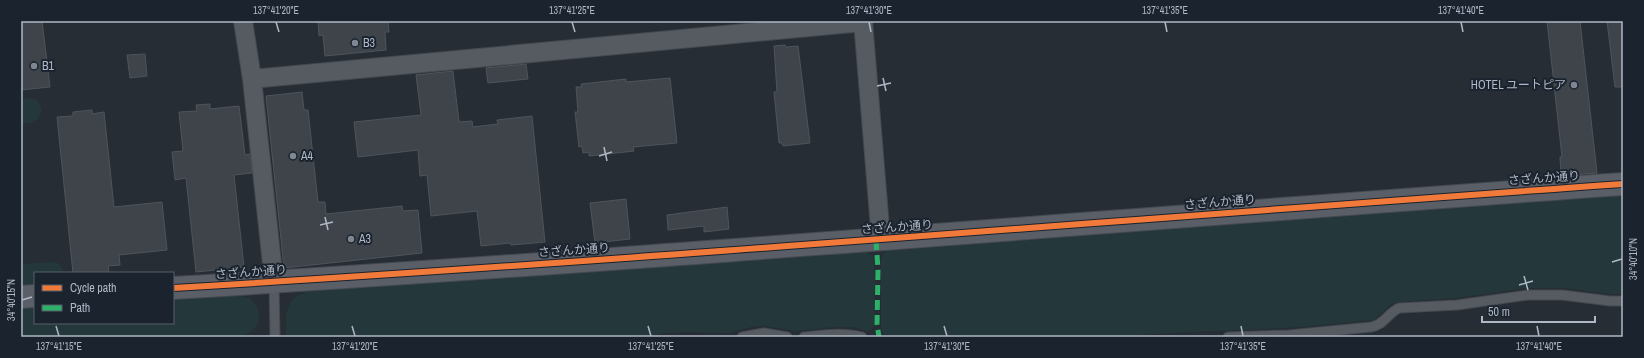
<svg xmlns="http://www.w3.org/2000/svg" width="1644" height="358" viewBox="0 0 1644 358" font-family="'Archivo Narrow','Noto Sans JP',sans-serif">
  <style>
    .green { fill: #24373a }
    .building { fill: #3e444a; stroke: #4e545c }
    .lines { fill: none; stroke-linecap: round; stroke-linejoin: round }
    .lane-casing { stroke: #44494f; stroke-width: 11 }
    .street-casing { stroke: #44494f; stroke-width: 20 }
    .secondary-casing { stroke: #44494f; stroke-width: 24 }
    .lane { stroke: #565b62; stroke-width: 9 }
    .street { stroke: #565b62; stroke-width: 18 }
    .secondary { stroke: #5a5f67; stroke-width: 22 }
    .quiet { stroke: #2db169; stroke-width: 5; stroke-dasharray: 10 5; stroke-linecap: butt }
    .cycleway-casing { stroke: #1a232e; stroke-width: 8 }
    .cycleway { stroke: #f17a3a; stroke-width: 6 }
    .ticks { fill: none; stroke: #afb8c6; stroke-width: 1.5 }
    .poi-dot { fill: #7f8793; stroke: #1a232e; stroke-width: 1.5 }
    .labels { text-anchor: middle; stroke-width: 4; stroke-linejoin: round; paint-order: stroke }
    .poi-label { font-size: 12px; fill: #afb8c6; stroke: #1a232e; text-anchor: start }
    .street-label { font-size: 12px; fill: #afb8c6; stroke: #1a232e }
    .neatline { fill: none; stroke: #afb8c6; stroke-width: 1.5 }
    .ticks-label { font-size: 10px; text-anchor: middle; fill: #afb8c6 }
  </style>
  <rect width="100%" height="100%" fill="#272d34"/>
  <!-- green -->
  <path class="green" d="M 27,98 L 37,100 L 42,109 L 38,119 L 30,123 L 21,124 L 21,99 Z
    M 1623,195 L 1623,294 L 1611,294 L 1563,288 L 1528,288 L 1457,298 L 1398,302 L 1391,304 L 1374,320 L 1289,328 L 1186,332 L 1116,337 L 885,337 L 881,328 L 881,260 L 884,252 L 888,251 L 1285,219 Z
    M 865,252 L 873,256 L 875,271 L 874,324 L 873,328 L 869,331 L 851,327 L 835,327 L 796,331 L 764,326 L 756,326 L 728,333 L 687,332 L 667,333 L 648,337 L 286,337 C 286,314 283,299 309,291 Z
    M 54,262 L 58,263 L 61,266 L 63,273 L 35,273 L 35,287 L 21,288 L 21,264 Z
    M 237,295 L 251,299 C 253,302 257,306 258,310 C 263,324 252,333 240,337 L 21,337 L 21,308 L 35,308 L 35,323 L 173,323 L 173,299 Z"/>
  <!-- building -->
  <path class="building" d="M 21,21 L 42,21 L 50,87 L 21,90 Z
    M 318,21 L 388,21 L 389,32 L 385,32 L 386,50 L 325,56 L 323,35 L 319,36 Z
    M 1547,21 L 1580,21 L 1597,173 L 1561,176 L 1560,157 L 1562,157 Z
    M 1607,21 L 1623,21 L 1623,87 L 1615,87 Z
    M 785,45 L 786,47 L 798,46 L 810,143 L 783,146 L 782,143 L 779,143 L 774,92 L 777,92 L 774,46 Z
    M 145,54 L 147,76 L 130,78 L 127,55 Z
    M 526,64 L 528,79 L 488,83 L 486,68 Z
    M 453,71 L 459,122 L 472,121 L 473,127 L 498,124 L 497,120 L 532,116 L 545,242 L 511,245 L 510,243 L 481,246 L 477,211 L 431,216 L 427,175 L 420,176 L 418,150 L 358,157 L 354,122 L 421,115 L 416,75 Z
    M 670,78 L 677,143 L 633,147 L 634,151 L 589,156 L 589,152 L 583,153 L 582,146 L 579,147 L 575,112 L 578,112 L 576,87 L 582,87 L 581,84 L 626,79 L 626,82 Z
    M 302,92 L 304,110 L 308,110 L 318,202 L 325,202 L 326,214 L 402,206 L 403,211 L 418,210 L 422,253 L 284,268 L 266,96 Z
    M 210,104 L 210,109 L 239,106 L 245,155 L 250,154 L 252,173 L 234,175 L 244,267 L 196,272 L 186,178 L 175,180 L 172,152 L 183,151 L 179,112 L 197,111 L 196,105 Z
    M 92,110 L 92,114 L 104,112 L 114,207 L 162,202 L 167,250 L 119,255 L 120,265 L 108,266 L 109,273 L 73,273 L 57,117 L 73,116 L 73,112 Z
    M 626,199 L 630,239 L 595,243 L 590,203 Z
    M 727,207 L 729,229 L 704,232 L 704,226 L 668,230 L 667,215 Z"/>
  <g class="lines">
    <defs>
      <path id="lane" d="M 274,282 L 275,337
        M 742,337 L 764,333 L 787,337
        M 804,337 C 824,335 842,332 862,337
        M 1228,337 L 1289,335 L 1371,327 C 1384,325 1388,313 1399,308 L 1457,305 L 1528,295 L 1562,295 L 1610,301 L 1623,301"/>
      <path id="street" d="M 243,21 L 252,79 L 274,282
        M 863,21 L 881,240
        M 252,79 L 863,22"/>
      <path id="secondary" d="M 173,288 C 657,259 1140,218 1623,184
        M 21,297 L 35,296"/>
    </defs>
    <!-- lane casing -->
    <use href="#lane" class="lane-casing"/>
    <!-- street casing -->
    <use href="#street" class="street-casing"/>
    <!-- secondary casing -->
    <use href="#secondary" class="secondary-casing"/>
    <!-- lane -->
    <use href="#lane" class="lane"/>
    <!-- street -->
    <use href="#street" class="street"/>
    <!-- secondary -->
    <use href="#secondary" class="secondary"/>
    <!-- quiet -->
    <path class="quiet" d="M 876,240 L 878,270 L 877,324 L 879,337"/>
    <defs>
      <path id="cycleway" d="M 173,288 C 657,259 1140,218 1623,184"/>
    </defs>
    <!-- cycleway casing -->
    <use href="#cycleway" class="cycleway-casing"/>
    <!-- cycleway -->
    <use href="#cycleway" class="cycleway"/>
  </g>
  <!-- ticks -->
  <path class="ticks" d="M 276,22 L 279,32M 572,22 L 575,32M 869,22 L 871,32M 1165,22 L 1167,32M 1461,22 L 1463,32M 883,78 L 886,91M 877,86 L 891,83M 604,147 L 607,161M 599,156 L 612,152M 325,217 L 328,230M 320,225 L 333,222M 1612,262 L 1622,259M 1524,276 L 1528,290M 1519,285 L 1533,281M 22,300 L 32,297M 56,326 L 59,336M 352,326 L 355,336M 648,326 L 651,336M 944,326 L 947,336M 1241,326 L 1243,336M 1537,326 L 1539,336"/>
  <!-- markers -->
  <g class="poi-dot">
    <circle cx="355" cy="43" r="4"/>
    <circle cx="34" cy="66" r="4"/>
    <circle cx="1574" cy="85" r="4"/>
    <circle cx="293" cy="156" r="4"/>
    <circle cx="351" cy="239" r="4"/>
  </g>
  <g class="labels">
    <!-- poi labels -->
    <g class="poi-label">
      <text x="363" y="47">B3</text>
      <text x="42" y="70">B1</text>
      <text x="1566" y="89" text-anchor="end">HOTEL ユートピア</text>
      <text x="301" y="160">A4</text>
      <text x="359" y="243">A3</text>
    </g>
    <!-- street labels -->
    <g class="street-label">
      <text transform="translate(1544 178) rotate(-4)" y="4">さざんか通り</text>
      <text transform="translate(1220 202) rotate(-5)" y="4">さざんか通り</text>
      <text transform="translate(897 227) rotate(-4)" y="4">さざんか通り</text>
      <text transform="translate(574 250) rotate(-4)" y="4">さざんか通り</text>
      <text transform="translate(251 272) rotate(-4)" y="4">さざんか通り</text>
    </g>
  </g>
  <!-- border -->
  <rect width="1644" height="358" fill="none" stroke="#1a232e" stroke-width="44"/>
  <!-- legend -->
  <rect x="34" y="272" width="140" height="52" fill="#1a232e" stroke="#565f6b"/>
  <rect x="42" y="285" width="20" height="6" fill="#f17a3a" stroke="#565f6b"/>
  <text x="70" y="292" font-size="12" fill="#afb8c6">Cycle path</text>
  <rect x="42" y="305" width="20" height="6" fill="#2db169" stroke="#565f6b"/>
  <text x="70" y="312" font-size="12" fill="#afb8c6">Path</text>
  <!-- scale -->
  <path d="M1482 316v6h113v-6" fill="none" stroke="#afb8c6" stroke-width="2"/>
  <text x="1488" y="316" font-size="12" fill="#afb8c6" stroke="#1a232e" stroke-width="3" paint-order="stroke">50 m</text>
  <rect x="22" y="22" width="1600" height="314" class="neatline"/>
  <g class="ticks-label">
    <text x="276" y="14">137°41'20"E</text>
    <text x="572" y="14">137°41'25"E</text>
    <text x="869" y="14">137°41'30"E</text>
    <text x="1165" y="14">137°41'35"E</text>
    <text x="1461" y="14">137°41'40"E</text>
    <text transform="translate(1633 259) rotate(-90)" y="4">34°40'10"N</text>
    <text transform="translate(11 300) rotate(-90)" y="4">34°40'15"N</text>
    <text x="59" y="350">137°41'15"E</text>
    <text x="355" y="350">137°41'20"E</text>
    <text x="651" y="350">137°41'25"E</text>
    <text x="947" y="350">137°41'30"E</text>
    <text x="1243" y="350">137°41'35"E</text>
    <text x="1539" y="350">137°41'40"E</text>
  </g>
</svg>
